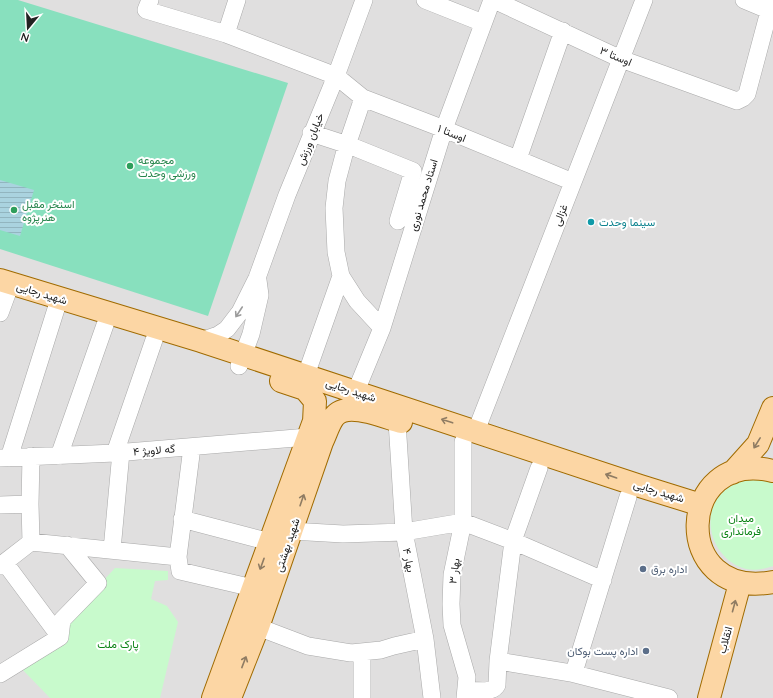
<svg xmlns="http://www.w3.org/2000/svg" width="773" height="698" viewBox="0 0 773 698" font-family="Quicksand,Vazirmatn,sans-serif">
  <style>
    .residential { fill: #e0dfdf }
    .park { fill: #c8facc }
    .pitch { fill: #88e0be }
    .water { fill: url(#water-rules) }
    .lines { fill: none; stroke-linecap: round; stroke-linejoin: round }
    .minor-casing { stroke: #a9a9a9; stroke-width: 18 }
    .major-casing { stroke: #a06b00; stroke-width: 24 }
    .minor { stroke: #fff; stroke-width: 17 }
    .major { stroke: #fcd6a4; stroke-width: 22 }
    .oneway { stroke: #9c9c9c }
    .oneway2 { stroke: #8f7c63 }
    .leisure-dot { fill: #2e9e5b; stroke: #fff; stroke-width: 1.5 }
    .culture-dot { fill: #0f9aa8; stroke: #fff; stroke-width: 1.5 }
    .service-dot { fill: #5c6f8a; stroke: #fff; stroke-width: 1.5 }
    .labels { text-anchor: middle; stroke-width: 4; stroke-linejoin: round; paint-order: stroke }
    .street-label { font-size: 11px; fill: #222; stroke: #fff }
    .leisure-label { font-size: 11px; fill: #27864d; stroke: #fff; text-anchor: start }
    .culture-label { font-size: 11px; fill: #0d838f; stroke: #fff; text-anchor: start }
    .park-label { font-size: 11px; fill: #0c8416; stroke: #fff }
    .service-label { font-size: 11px; fill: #4e5e75; stroke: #fff; text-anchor: start }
  </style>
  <defs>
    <pattern id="water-rules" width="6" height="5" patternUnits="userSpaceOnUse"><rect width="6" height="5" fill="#aad3df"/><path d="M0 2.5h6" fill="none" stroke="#92b5bf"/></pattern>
  </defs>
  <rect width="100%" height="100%" fill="#f2efe9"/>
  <!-- residential -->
  <path class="residential" d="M 0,0 L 773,0 L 773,698 L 0,698 Z"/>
  <!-- park -->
  <path class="park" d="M 746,479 L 773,481 L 773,566 C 764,569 755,571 746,569 C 714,561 698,518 722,493 C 729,486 737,483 746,479 Z
    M 115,568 L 168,571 L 168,580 L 155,581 L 151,599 L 167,606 L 178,622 L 160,698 L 50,698 L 20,667 L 66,621 Z"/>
  <!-- pitch -->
  <path class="pitch" d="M 0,0 L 18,0 L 288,83 L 208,316 L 0,249 Z"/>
  <!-- water -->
  <path class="water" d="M 0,180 L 34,190 L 20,236 L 0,230 Z"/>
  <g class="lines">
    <defs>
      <path id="minor" d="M 150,0 L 146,10 L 226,34 L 336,76 L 363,98 L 444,129 L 573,182
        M 425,0 L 483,23
        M 494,0 L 621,59 L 737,101 L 743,98 L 747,94 L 772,0
        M 744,0 L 773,12
        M 226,34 L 237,0
        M 363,98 L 345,151 L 337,181 L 334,208 L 336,252 L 341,276 L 357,301 L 382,328
        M 311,133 L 351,146 L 413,171 L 398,221
        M 518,159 L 563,31
        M 0,313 L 7,294
        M 201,341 L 218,335 L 227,329 L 240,312 L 257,278 L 287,195 L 336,76 L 364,0
        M 239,366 L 251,334 L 260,295 L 258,280
        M 306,375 L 341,276
        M 356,391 L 382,328 L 444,129 L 492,0
        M 397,421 L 404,532 L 425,639 L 432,698
        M 476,431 L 644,0
        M 463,442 L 463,522 L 452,575 L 451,604 L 452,625 L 467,677 L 465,698
        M 192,447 L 178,557 L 180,571 L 253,588
        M 115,453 L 154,340
        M 31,456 L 30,504 L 31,542
        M 59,456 L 105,325
        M 0,458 L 115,453 L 308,437
        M 9,458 L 56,309
        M 0,505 L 30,504
        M 182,519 L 270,542
        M 291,531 L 343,534 L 404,532 L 463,522 L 513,541 L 603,580
        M 112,550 L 121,452
        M 5,563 L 60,637
        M 0,566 L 31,542 L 178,557
        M 258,627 L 308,646 L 351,653 L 381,650 L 394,646 L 425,639
        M 362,652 L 362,698
        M 498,661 L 571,673 L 575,669 L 628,497
        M 571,673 L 669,698
        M 0,674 L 60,637 L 62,620 L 98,583 L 67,545
        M 466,690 C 474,690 492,694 497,685 L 498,661 L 513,541 L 539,468"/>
      <path id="major" d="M 0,280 L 201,341 L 640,486 L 701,505
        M 281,381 L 305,389 L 315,401 L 314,422
        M 773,471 C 676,447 669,601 773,582
        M 732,473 L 758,444 L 773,408
        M 213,698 L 314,421
        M 230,698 L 258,627 L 322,442 C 326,434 329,423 334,417 C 347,400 384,417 401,422
        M 709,698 L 740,583"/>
    </defs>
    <!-- minor casing -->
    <use href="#minor" class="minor-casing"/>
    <!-- major casing -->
    <use href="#major" class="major-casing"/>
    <!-- minor -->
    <use href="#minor" class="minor"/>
    <!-- major -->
    <use href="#major" class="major"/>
  </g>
  <!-- one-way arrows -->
  <defs><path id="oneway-shaft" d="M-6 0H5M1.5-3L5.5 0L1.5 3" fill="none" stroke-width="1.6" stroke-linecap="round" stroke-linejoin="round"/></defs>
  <use class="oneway" href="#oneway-shaft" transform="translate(239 312) rotate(123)"/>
  <g class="oneway2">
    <use href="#oneway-shaft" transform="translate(447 421) rotate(-162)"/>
    <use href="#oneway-shaft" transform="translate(757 443) rotate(122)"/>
    <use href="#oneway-shaft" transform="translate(611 476) rotate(-161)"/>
    <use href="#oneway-shaft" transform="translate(302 500) rotate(-71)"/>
    <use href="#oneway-shaft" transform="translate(262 564) rotate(110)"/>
    <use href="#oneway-shaft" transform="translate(734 606) rotate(-75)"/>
    <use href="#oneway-shaft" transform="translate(244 662) rotate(-69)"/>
  </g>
  <!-- markers -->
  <g class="leisure-dot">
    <circle cx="130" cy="166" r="4"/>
    <circle cx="14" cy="210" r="4"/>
  </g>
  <circle class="culture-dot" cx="591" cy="222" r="4"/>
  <g class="service-dot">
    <circle cx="643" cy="569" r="4"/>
    <circle cx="646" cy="651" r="4"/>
  </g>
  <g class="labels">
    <!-- street labels -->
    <g class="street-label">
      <text transform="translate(616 56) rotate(23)" y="4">اوستا ۳</text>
      <text transform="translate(452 133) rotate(22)" y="4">اوستا ۱</text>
      <text transform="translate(310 139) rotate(-68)" y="4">خیابان ورزش</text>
      <text transform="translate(423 195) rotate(-73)" y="4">استاد محمد نوری</text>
      <text transform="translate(560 215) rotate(-69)" y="4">غزالی</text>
      <text transform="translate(42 293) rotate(17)" y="4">شهید رجایی</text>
      <text transform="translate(351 390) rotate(18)" y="4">شهید رجایی</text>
      <text transform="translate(154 450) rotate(-4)" y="4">گه لاویژ ۴</text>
      <text transform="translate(659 491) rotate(17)" y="4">شهید رجایی</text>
      <text transform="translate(287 545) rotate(-71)" y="4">شهید بهشتی</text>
      <text transform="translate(409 560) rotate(79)" y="4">بهار ۴</text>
      <text transform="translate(454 571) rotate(-82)" y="4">بهار ۳</text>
      <text transform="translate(725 640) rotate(-75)" y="4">انقلاب</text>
    </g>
    <!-- leisure labels -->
    <g class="leisure-label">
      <text x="138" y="164">مجموعه<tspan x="138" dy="13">ورزشی وحدت</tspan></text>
      <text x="22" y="208">استخر مقبل<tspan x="22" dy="13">هنرپژوه</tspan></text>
    </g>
    <!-- culture labels -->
    <g class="culture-label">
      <text x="599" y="226">سینما وحدت</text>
    </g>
    <!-- park labels -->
    <g class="park-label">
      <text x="741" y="522">میدان<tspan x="741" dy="13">فرمانداری</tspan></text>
      <text x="118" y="648">پارک ملت</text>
    </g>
    <!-- service labels -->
    <g class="service-label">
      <text x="651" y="573">اداره برق</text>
      <text x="638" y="655" text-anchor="end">اداره پست بوکان</text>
    </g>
  </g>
  <!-- north arrow -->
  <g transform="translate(28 28) rotate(198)" stroke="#ffffff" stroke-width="3" paint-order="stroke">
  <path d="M0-3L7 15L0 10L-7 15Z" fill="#222222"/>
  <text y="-6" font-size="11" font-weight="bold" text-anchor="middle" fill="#222222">N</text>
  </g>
</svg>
